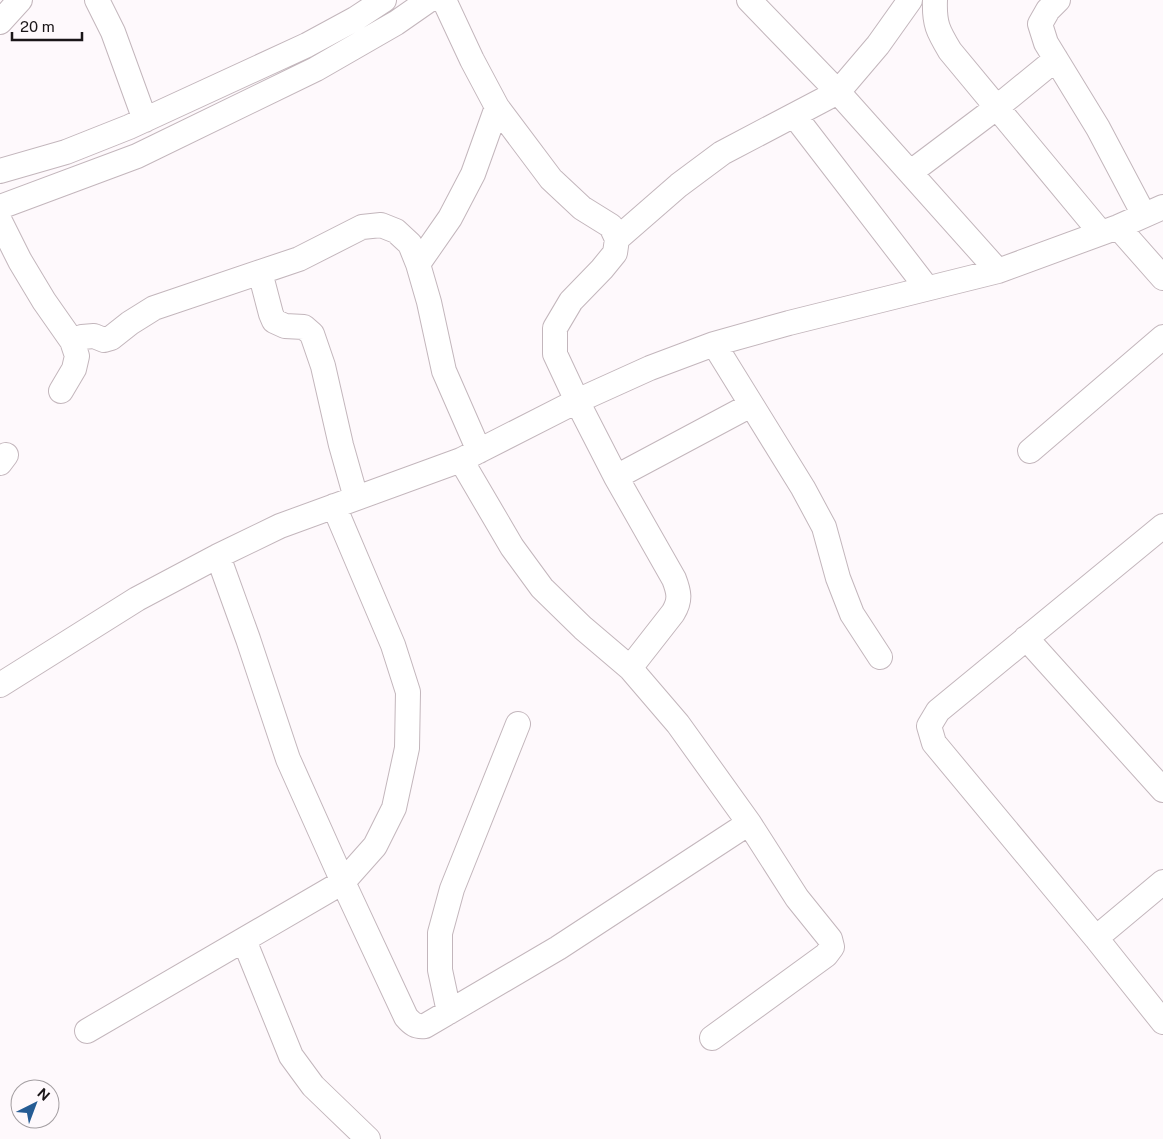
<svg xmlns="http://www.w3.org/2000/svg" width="1163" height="1139" viewBox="0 0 1163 1139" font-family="'Public Sans',sans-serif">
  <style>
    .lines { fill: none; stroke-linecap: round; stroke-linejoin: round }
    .minor-casing { stroke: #c3b6bc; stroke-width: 26 }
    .minor { stroke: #fff; stroke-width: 24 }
  </style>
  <rect width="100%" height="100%" fill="#fef9fc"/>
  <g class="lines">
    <defs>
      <path id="minor" d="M 97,0 L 113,32 L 145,120
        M 444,0 L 472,60 L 497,107 L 551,179 L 582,208 L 611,226 L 617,239 L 615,253 L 602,269 L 571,301 L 555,328 L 555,354 L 577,401 L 616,477 L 674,579 C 679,592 681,600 673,613 L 630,668
        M 749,0 L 838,92 L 998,271
        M 935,0 C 934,24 938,31 950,51 L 1101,233
        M 1058,0 L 1048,10 L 1040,24 L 1046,43 L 1098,128 L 1144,215
        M 0,22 L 20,0
        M 794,115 L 927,288
        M 0,171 L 66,152 L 129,127 L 307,45 L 355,19 L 384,0
        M 911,172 L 996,108 L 1056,59
        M 0,207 L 137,156 L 316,69 L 396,23 L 429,0
        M 0,221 L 20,261 L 44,301 L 72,341 L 77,356 L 74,369 L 61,391
        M 1118,227 L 1163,278
        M 617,239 L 679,185 L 722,153 L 838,92 L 878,45 L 910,0
        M 418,264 L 450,218 L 473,174 L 497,107
        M 260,272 L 271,314 L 274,321 L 285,326 L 304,327 L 312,334 L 323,366 L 341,445 L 356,498
        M 72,341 L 82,337 L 94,336 L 104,340 L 111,338 L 130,323 L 154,308 L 299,259 L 362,227 L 381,225 L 396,231 L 410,244 L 418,264 L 429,302 L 444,371 L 479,451
        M 714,344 L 803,488 L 824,527 L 838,578 L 852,614 L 880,657
        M 1030,451 L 1163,337
        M 461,460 L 512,547 L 542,588 L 583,628 L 630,668 L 678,724 L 749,823 L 797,898 L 830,939 L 832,947 L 826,955 L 712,1038
        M 0,463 L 6,455
        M 616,477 L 751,405
        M 1163,526 L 938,711 L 929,726 L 934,743 L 1096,938 L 1163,882
        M 218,556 L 248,639 L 288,759 L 343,882 L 406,1017 C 412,1024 416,1027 425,1026 L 558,948 L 749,823
        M 1026,638 L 1163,790
        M 0,685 L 137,599 L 218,556 L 280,526 L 461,460 L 577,401 L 650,368 L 714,344 L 789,323 L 998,271 L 1118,227 L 1163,207
        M 1096,938 L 1163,1022
        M 244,940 L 291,1056 L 313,1086 L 368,1139
        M 449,1012 L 440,970 L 440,933 L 452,889 L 518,724
        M 87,1031 L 343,882 L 375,846 L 394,808 L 407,748 L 408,692 L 393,645 L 334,506"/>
    </defs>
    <!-- minor casing -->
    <use href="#minor" class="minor-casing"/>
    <!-- minor -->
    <use href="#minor" class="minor"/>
  </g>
  <!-- north arrow -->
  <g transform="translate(35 1104) rotate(42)"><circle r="24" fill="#fef9fc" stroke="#a39ea1"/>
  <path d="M0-4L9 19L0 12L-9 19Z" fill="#255c94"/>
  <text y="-8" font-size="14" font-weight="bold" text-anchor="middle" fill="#1a1618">N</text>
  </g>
  <!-- scale -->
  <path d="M12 32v8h70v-8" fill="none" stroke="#1a1618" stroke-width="2.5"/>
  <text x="20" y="32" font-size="15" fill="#1a1618" stroke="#fef9fc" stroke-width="4" paint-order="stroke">20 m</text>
</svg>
